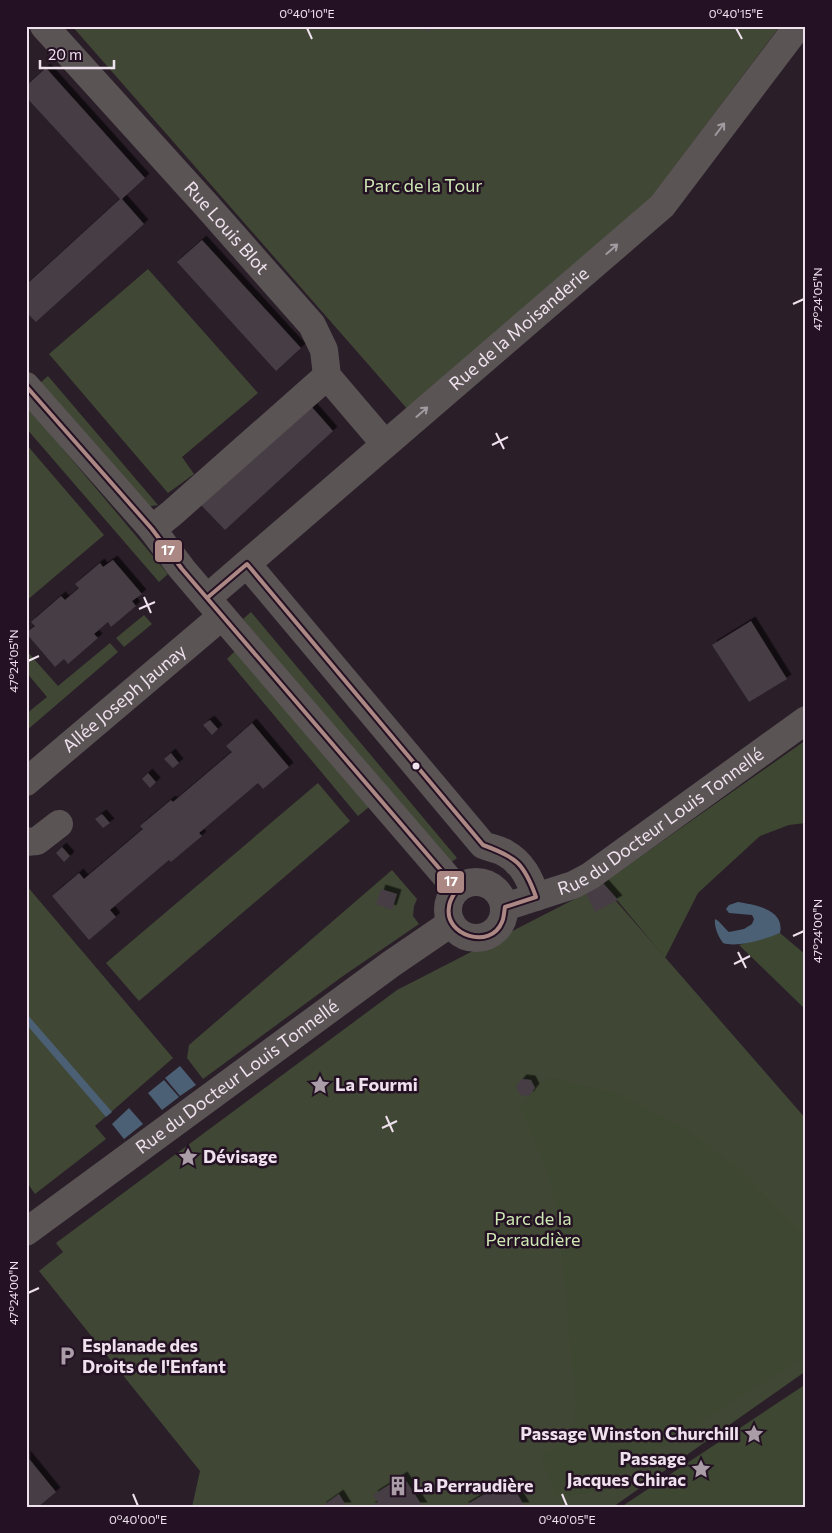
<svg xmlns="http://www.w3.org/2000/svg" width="832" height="1533" viewBox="0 0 832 1533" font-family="Commissioner,sans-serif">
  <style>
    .green { fill: #404835 }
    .forest { fill: #3e4732 }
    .water { fill: #4b6075 }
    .building { fill: #463c44; filter: url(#shadow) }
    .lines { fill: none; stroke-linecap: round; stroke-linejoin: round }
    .minor { stroke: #5a5455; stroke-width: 28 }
    .bus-1-casing { stroke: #241123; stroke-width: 8 }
    .bus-1 { stroke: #ac8885; stroke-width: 4 }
    .oneway { stroke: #a49aa1 }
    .ticks { fill: none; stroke: #efe1ed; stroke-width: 2 }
    .bus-dot { fill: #efe1ed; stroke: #241123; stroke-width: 2 }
    .labels { text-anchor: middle; stroke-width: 5; stroke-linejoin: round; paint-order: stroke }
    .park-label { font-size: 18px; fill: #cee8b4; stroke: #241123 }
    .street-label { font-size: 18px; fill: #efe1ed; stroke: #241123 }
    .poi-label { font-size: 18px; font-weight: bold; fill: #efe1ed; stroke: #241123; text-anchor: start }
    .line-badge { stroke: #241123; stroke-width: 2 }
    .badge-label { font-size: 14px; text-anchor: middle; font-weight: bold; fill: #fff }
    .neatline { fill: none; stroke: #efe1ed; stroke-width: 2 }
    .ticks-label { font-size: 12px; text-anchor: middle; fill: #efe1ed }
  </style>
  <defs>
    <filter id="shadow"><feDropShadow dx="4.5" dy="-4.5" stdDeviation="0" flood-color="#0009"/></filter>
  </defs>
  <rect width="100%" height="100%" fill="#2a1e29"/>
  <!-- green -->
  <path class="green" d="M 72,26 L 780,26 L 649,201 L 409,411 Z
    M 148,269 L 258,393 L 182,457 L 194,474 L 168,493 L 49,354 Z
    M 48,376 L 158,505 L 151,506 L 145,505 L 40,383 Z
    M 26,405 L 168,574 L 159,582 L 26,428 Z
    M 26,444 L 104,535 L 26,601 Z
    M 251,612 L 457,858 L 449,864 L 243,619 Z
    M 144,615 L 152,624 L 124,647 L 116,638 Z
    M 110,643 L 118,652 L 26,731 L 26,714 L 47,697 L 26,672 L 26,650 L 58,686 Z
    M 235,651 L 369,807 L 358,816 L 227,659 Z
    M 318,783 L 350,821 L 139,1001 L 106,963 Z
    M 392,870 L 417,899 L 414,906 L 413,916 L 419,924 L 343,976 L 203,1079 L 187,1058 L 189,1045 Z
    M 26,885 L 173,1058 L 95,1126 L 106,1139 L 35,1194 L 26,1181 Z
    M 602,885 L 806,1119 L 806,1371 L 613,1507 L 192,1507 L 200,1471 L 39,1271 L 63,1252 L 56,1243 L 397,990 Z"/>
  <!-- forest -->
  <path class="forest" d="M 806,740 L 806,823 L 789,825 L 760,836 L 698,893 L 665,958 L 603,883 Z
    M 780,933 L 806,955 L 806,1010 L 739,945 Z
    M 547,1077 L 619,1094 L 681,1126 L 736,1166 L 806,1239 L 806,1355 L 591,1492 L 557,1498 L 541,1456 C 568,1438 572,1437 576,1403 L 558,1212 L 546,1168 L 520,1106 Z
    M 806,1384 L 806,1507 L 621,1507 Z"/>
  <!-- water -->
  <path class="water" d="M 738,902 C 755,905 785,909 780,933 C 766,939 737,948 723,943 C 718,936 714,927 715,919 C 721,922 724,928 729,932 L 744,929 L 752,924 L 754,919 L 752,915 L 729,913 L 726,909 L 729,905 Z
    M 26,1013 L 112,1112 L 106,1117 L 26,1024 Z
    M 180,1066 L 196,1085 L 180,1096 L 165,1078 Z
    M 164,1080 L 179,1097 L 162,1110 L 148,1093 Z
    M 129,1108 L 143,1124 L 124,1139 L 112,1124 Z"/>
  <!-- building -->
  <path class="building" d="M 413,26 L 431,26 L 430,31 L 412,28 Z
    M 46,68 L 145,178 L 122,199 L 144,224 L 36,322 L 26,312 L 26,285 L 120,199 L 26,97 L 26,86 Z
    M 202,240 L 301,348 L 276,371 L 177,262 Z
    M 311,406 L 333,431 L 225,530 L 201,505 Z
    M 113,560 L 142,594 L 132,601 L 136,606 L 111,627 L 108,622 L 94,634 L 98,638 L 68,664 L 64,659 L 55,667 L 26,633 L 35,626 L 31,622 L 61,596 L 65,600 L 79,588 L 75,584 L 100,563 L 103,567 Z
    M 751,621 L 787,679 L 749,702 L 712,645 Z
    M 210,720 L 218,729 L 212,735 L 203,725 Z
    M 252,723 L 289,767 L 263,789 L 258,783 L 199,833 L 202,836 L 171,862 L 169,860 L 110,910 L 116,917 L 89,940 L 52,896 L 79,873 L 84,879 L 143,829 L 140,826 L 171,800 L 173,802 L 232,752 L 226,746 Z
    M 171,753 L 179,763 L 173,768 L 164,759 Z
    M 148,773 L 156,782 L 150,788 L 142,779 Z
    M 102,814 L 110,823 L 103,828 L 95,819 Z
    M 62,847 L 70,856 L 64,862 L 56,853 Z
    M 603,883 L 618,900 L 595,912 L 585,892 Z
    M 381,889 L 397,894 L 392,910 L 376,904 Z
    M 522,1079 L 531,1080 L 535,1088 L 529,1096 L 520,1095 L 516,1086 Z
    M 26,1455 L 56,1492 L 38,1507 L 26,1507 Z
    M 403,1476 L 423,1507 L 370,1507 L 378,1502 L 373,1495 Z
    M 509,1480 L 525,1507 L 463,1507 L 483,1495 Z
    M 339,1494 L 347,1507 L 321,1507 Z"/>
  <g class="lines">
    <!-- minor -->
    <g class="minor">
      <path id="s1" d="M 44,26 L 207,206 L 312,325 L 324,350 L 327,376 L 385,444"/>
      <path d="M 26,386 L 152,529 L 182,569 L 222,616 L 457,889"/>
      <path d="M 152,529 L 171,514 L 327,376"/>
      <path d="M 247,564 L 483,845 C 490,848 499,849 505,853 C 522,862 530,879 536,897"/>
      <path id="s2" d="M 207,598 L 662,206 L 798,26"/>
      <path id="s3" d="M 26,782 L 222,616"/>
      <path d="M 26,842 L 37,841 L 59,824"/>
      <circle cx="476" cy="910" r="28"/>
      <path id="s4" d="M 505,907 L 573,885 L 590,876 L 806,720"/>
      <path id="s5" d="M 26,1232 L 391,964 L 451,923"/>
    </g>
    <defs>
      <path id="bus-1" d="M 26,386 L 152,529 L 182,569 L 457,889 C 454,894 449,901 449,907 C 444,936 491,950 502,922 C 504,918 504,912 505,907 L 536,897 C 524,863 516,857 483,845 L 247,564 L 207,598"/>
    </defs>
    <!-- bus-1 casing -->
    <use href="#bus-1" class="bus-1-casing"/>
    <!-- bus-1 -->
    <use href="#bus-1" class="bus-1"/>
  </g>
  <!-- one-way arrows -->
  <defs><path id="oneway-shaft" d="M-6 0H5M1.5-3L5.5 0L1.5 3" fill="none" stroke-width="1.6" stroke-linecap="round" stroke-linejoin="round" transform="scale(1.25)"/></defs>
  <g class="oneway">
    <use href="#oneway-shaft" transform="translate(720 129) rotate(-53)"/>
    <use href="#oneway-shaft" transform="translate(612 249) rotate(-41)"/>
    <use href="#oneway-shaft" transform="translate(422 412) rotate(-41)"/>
  </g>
  <!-- ticks -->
  <path class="ticks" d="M 307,28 L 312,39M 736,28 L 742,39M 793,304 L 804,299M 496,433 L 504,449M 492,445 L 508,437M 144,597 L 151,613M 139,609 L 155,602M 28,661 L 39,656M 793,936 L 804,931M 738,952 L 746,968M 734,964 L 750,956M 386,1116 L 393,1132M 382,1128 L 397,1121M 28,1293 L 39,1288M 133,1494 L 138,1506M 562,1494 L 567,1506"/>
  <!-- icons -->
  <defs>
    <symbol id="sight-bare" viewBox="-9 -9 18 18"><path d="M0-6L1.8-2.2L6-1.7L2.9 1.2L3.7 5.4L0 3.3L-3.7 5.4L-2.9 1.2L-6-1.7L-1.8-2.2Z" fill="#aa9da8" stroke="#241123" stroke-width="2.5" paint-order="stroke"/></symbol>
    <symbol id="parking-bare" viewBox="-9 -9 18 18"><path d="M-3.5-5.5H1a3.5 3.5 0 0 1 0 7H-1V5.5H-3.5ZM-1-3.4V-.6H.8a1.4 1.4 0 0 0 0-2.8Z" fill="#aa9da8" stroke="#241123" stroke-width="2.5" paint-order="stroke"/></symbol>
    <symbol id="building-bare" viewBox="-9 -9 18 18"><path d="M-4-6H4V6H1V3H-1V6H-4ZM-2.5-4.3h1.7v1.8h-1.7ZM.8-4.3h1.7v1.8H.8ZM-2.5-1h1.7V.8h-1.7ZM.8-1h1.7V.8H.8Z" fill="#aa9da8" stroke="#241123" stroke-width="2.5" paint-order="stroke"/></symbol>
  </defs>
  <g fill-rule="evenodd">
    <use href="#sight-bare" x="306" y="1071" width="28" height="28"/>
    <use href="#sight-bare" x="174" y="1143" width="28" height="28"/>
    <use href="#parking-bare" x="53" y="1342" width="28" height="28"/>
    <use href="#sight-bare" x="740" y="1420" width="28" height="28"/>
    <use href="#sight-bare" x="687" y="1455" width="28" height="28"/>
    <use href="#building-bare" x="384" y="1472" width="28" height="28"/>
  </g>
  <!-- markers -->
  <circle class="bus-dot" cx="416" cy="766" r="4.5"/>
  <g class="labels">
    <!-- park labels -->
    <g class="park-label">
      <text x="423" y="192">Parc de la Tour</text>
      <text x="533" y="1225">Parc de la<tspan x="533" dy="21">Perraudière</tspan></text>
    </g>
    <!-- street labels -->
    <g class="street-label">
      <text dy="6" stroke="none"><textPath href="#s1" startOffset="272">Rue Louis Blot</textPath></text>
      <text dy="6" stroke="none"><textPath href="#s2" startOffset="412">Rue de la Moisanderie</textPath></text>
      <text dy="6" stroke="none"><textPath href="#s3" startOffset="129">Allée Joseph Jaunay</textPath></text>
      <text dy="6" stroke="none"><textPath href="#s4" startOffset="179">Rue du Docteur Louis Tonnellé</textPath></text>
      <text dy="6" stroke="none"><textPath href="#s5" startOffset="262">Rue du Docteur Louis Tonnellé</textPath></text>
    </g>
    <!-- poi labels -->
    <g class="poi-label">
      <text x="335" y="1091">La Fourmi</text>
      <text x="203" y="1163">Dévisage</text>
      <text x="82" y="1352">Esplanade des<tspan x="82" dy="21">Droits de l'Enfant</tspan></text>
      <text x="739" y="1440" text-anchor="end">Passage Winston Churchill</text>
      <text x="686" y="1465" text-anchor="end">Passage<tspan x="686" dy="21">Jacques Chirac</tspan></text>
      <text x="413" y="1492">La Perraudière</text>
    </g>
  </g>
  <g class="line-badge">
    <rect x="154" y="539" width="29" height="24" rx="5" fill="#ac8885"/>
    <rect x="436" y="870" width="29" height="24" rx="5" fill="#ac8885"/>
  </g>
  <g class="badge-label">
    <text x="168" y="555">17</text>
    <text x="451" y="886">17</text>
  </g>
  <!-- border -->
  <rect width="832" height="1533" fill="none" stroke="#241123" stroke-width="55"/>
  <!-- scale -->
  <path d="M40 60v8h74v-8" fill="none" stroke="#efe1ed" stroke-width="2.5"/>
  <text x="48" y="60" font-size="15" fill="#efe1ed" stroke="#241123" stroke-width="4" paint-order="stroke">20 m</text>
  <rect x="28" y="28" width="776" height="1478" class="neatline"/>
  <g class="ticks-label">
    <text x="307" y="18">0°40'10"E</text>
    <text x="736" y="18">0°40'15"E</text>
    <text transform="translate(818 299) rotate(-90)" y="4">47°24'05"N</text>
    <text transform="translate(14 661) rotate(-90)" y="4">47°24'05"N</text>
    <text transform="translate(818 931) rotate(-90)" y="4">47°24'00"N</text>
    <text transform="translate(14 1293) rotate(-90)" y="4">47°24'00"N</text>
    <text x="138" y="1524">0°40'00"E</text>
    <text x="567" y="1524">0°40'05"E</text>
  </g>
</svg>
